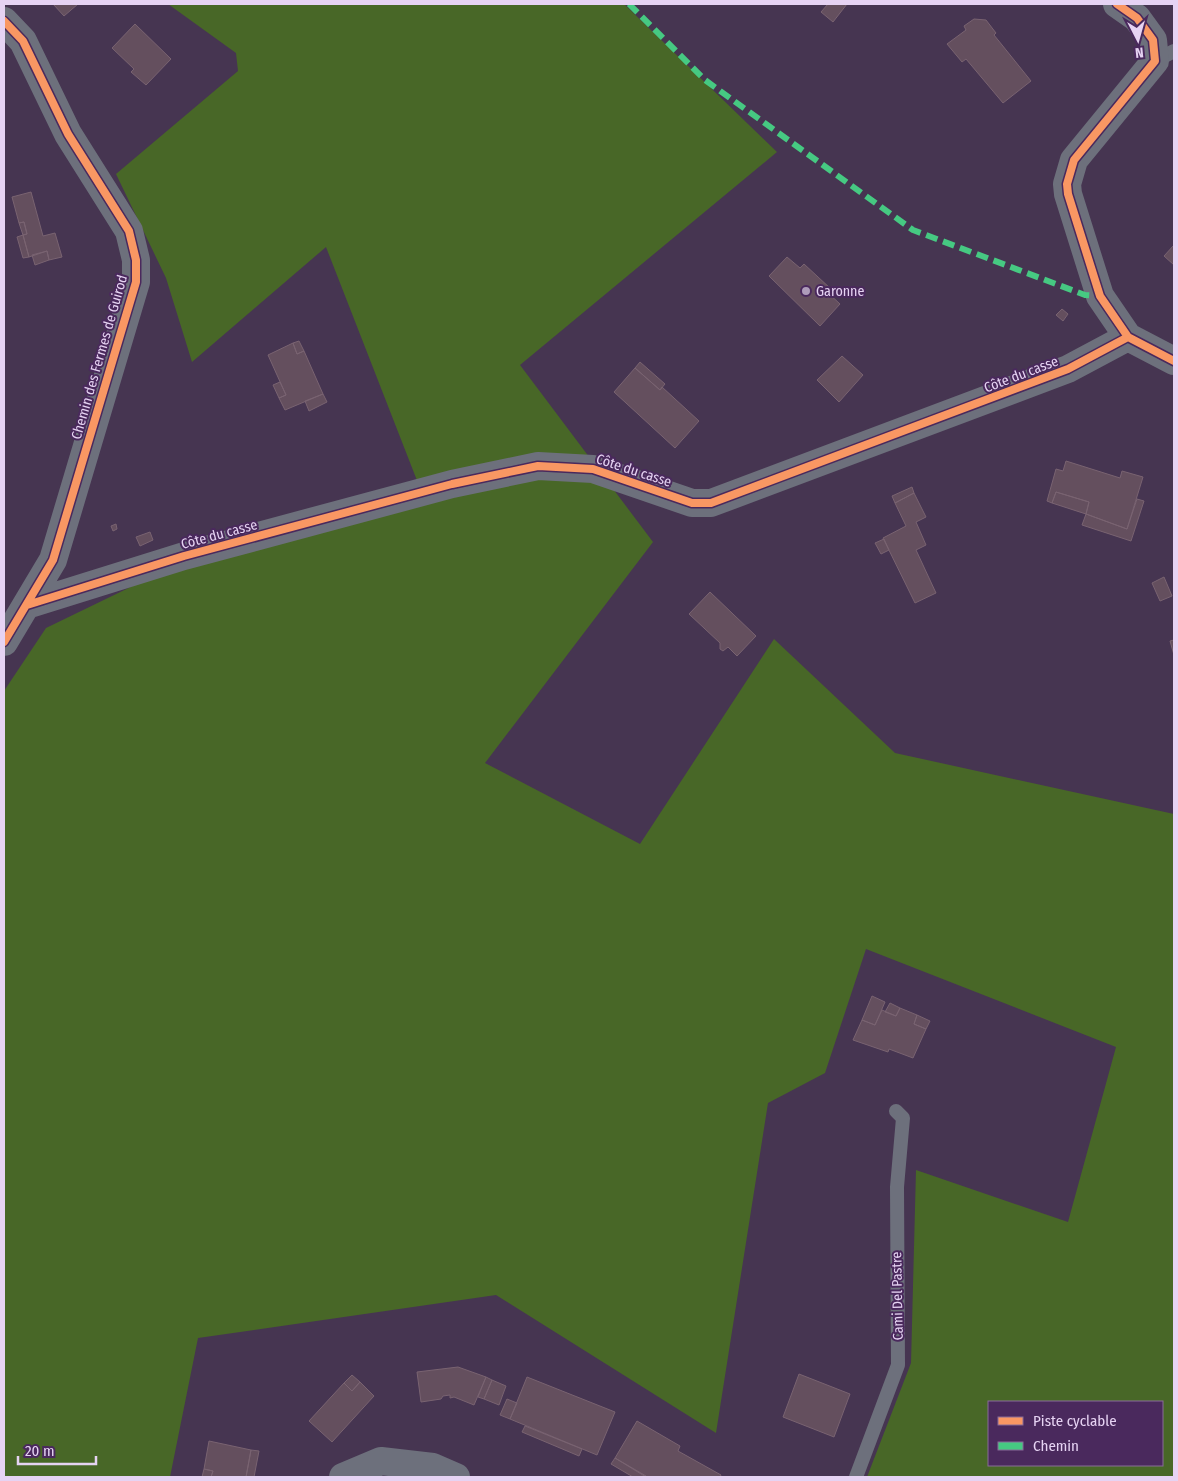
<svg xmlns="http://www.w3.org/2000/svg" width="1178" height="1481" viewBox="0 0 1178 1481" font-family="'Fira Sans Condensed',sans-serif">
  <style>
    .green { fill: #486727; fill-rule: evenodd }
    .building { fill: #644f5e; stroke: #796371 }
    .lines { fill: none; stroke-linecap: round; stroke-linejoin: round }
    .lane { stroke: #6d707c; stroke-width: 14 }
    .street { stroke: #6d707c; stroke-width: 28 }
    .quiet { stroke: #46c982; stroke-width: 6; stroke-dasharray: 12 6; stroke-linecap: butt }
    .cycleway-casing { stroke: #4a295d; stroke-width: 11 }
    .cycleway { stroke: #f99763; stroke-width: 8 }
    .poi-dot { fill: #ae9cba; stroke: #4a295d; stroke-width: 2 }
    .labels { text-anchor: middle; stroke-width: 4; stroke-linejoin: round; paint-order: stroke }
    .poi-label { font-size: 14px; fill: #e6d3f3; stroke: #4a295d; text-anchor: start }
    .street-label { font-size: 14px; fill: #e6d3f3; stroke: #4a295d }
  </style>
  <rect width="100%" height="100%" fill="#463551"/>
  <!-- green -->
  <path class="green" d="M 168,4 L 624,4 L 777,152 L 520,365 L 653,542 L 485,763 L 640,844 L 774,639 L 895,753 L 1174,814 L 1174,1477 L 867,1477 L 911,1363 L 916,1170 L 1068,1222 L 1116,1047 L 866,949 L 825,1073 L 768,1103 L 716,1433 L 496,1295 L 198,1338 L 170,1477 L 4,1477 L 4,691 L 46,628 L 143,581 L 425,501 L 326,247 L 192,362 L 166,278 L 116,174 L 238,71 L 236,53 ZM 989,1402 L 1162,1402 L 1162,1465 L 989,1465 Z"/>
  <!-- building -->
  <path class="building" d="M 53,4 L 78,4 L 64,16 Z
    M 828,4 L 847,4 L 833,22 L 821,12 Z
    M 974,19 L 986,20 L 996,33 L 994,35 L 1031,81 L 1003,103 L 966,59 L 962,62 L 947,44 L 966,30 L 964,26 Z
    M 135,24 L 171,59 L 146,85 L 131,72 L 134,69 L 112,48 Z
    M 31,192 L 43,236 L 55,233 L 62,257 L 49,260 L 47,251 L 29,257 L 23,235 L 27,234 L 24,222 L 19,223 L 12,197 Z
    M 24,222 L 27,234 L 23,235 L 19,223 Z
    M 23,235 L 29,257 L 23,258 L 17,237 Z
    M 1174,245 L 1174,265 L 1164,256 Z
    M 47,251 L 49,260 L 35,265 L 32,255 Z
    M 787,257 L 800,268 L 804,264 L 831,289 L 827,292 L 840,304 L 820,326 L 769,276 Z
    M 1062,309 L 1068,314 L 1063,321 L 1056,315 Z
    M 299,341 L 304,351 L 297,354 L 293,343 Z
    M 293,343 L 297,354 L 304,351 L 323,394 L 285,410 L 279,398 L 286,395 L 268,355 Z
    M 842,356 L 863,375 L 839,402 L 817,380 Z
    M 640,362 L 665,384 L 660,390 L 635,368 Z
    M 635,368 L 660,390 L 662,387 L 699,421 L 675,448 L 614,392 Z
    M 280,382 L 286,395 L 279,398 L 273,385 Z
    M 323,394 L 327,402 L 309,411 L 305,401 Z
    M 1066,461 L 1120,478 L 1122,471 L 1143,477 L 1127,529 L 1086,514 L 1089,502 L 1056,492 L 1052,503 L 1047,501 L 1056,469 L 1063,471 Z
    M 912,487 L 914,493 L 895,503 L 892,496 Z
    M 1056,492 L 1089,502 L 1086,514 L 1052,503 Z
    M 914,493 L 926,517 L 916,522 L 926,545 L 916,550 L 936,593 L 915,603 L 883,538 L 906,526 L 895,503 Z
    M 1137,499 L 1144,501 L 1131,541 L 1082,525 L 1086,514 L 1127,529 Z
    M 116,524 L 117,529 L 113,531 L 111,526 Z
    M 150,532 L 153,540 L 140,546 L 136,537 Z
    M 884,539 L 889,550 L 881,554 L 875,543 Z
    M 1164,577 L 1172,596 L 1160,601 L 1152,583 Z
    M 710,592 L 756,636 L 737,656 L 728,647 L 723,651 L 720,649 L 720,643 L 689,614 Z
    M 1174,640 L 1174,655 L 1170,641 Z
    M 872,996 L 885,1002 L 875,1025 L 862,1020 Z
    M 890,1003 L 900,1008 L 896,1016 L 885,1012 Z
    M 900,1008 L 917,1015 L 914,1024 L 926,1029 L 913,1058 L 889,1049 L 888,1052 L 853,1040 L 862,1020 L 875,1025 L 882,1010 L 896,1016 Z
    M 917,1015 L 930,1021 L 926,1029 L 914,1024 Z
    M 458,1367 L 486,1377 L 474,1405 L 454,1397 L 450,1398 L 450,1395 L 443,1396 L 441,1399 L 421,1402 L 417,1372 Z
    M 799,1374 L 850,1394 L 834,1437 L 783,1417 Z
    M 352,1375 L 360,1382 L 352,1391 L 344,1383 Z
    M 486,1377 L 492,1380 L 484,1399 L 478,1397 Z
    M 527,1377 L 615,1412 L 597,1455 L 510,1419 Z
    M 492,1380 L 506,1386 L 499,1405 L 484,1399 Z
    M 360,1382 L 374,1396 L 332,1442 L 309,1421 L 344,1383 L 352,1391 Z
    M 507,1399 L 517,1403 L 510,1419 L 500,1415 Z
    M 637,1421 L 680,1446 L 678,1451 L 721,1475 L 720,1477 L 646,1477 L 615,1458 Z
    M 525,1426 L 582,1449 L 579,1456 L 522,1432 Z
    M 209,1441 L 251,1450 L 246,1477 L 211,1477 L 213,1471 L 204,1469 Z
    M 251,1450 L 259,1451 L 254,1477 L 246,1477 Z
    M 615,1458 L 646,1476 L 633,1477 L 611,1464 Z
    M 204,1469 L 213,1471 L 211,1477 L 202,1477 Z"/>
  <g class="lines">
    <!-- lane -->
    <path class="lane" d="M 1155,61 L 1174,51
      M 856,1477 L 898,1365 L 897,1187 L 903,1118 L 896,1111"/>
    <!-- street -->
    <path class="street" d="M 1117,4 L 1137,18 L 1153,40 L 1155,61 L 1074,160 L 1067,184 L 1068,194 L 1100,296 L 1128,337 L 1174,361
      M 4,21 L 23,41 L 68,134 L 129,231 L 136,260 L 136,282 L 53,560 L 4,642
      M 27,605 L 184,556 L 452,484 L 538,466 L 593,469 L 692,503 L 711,503 L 1068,369 L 1128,337
      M 343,1477 L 381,1461 L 433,1467 L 456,1477"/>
    <!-- quiet -->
    <path class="quiet" d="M 629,4 L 705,80 L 913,230 L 1085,295 L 1100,296"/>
    <defs>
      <path id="cycleway" d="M 1117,4 L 1137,18 L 1153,40 L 1155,61 L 1074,160 L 1067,184 L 1068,194 L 1100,296 L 1128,337 L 1174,361
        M 4,21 L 23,41 L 68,134 L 129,231 L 136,260 L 136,282 L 53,560 L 4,642
        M 27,605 L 184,556 L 452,484 L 538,466 L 593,469 L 692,503 L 711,503 L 1068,369 L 1128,337"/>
    </defs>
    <!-- cycleway casing -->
    <use href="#cycleway" class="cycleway-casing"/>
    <!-- cycleway -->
    <use href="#cycleway" class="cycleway"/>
  </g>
  <!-- markers -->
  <circle class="poi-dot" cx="806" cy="291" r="5"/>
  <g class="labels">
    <!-- poi labels -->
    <g class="poi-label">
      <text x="816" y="296">Garonne</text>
    </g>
    <!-- street labels -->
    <g class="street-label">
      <text transform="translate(99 357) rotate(-74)" y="5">Chemin des Fermes de Guirod</text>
      <text transform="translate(1021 374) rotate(-21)" y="5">Côte du casse</text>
      <text transform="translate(634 470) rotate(18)" y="5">Côte du casse</text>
      <text transform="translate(219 534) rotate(-15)" y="5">Côte du casse</text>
      <text transform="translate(897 1296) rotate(-91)" y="5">Cami Del Pastre</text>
    </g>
  </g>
  <!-- border -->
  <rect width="1178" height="1481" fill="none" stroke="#e6d3f3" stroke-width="10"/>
  <!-- legend -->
  <rect x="988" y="1401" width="175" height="65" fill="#4a295d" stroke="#886d99"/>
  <rect x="998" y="1417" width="25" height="8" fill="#f99763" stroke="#886d99"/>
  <text x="1033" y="1426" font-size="15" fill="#e6d3f3">Piste cyclable</text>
  <rect x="998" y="1442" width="25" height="8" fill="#46c982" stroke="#886d99"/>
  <text x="1033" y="1451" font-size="15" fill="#e6d3f3">Chemin</text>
  <!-- north arrow -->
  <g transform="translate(1138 40) rotate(174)" stroke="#4a295d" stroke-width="4" paint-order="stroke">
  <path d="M0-4L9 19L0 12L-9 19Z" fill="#e6d3f3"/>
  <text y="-8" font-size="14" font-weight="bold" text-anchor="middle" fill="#e6d3f3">N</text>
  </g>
  <!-- scale -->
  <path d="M18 1456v8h78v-8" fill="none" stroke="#e6d3f3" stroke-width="2.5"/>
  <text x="25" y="1456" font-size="15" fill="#e6d3f3" stroke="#4a295d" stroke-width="4" paint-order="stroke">20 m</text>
</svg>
